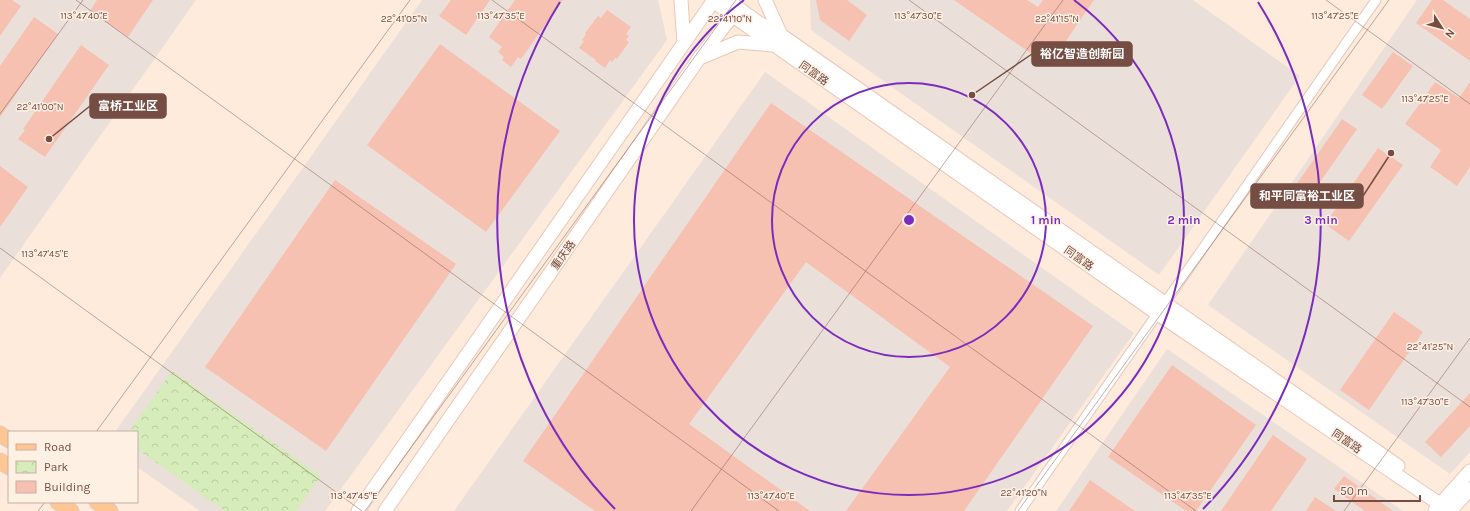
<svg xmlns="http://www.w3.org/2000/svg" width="1470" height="511" viewBox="0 0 1470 511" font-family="Karla,'Noto Sans SC',sans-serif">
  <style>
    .industrial { fill: #ebdfd9 }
    .park { fill: url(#park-crowns) }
    .building { fill: #f6c1b1 }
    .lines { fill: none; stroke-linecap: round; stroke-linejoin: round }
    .street-casing { stroke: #e4c7bb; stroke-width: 11 }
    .secondary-casing { stroke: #eac6b7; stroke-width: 15 }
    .primary-casing { stroke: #d8cdca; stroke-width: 17 }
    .street { stroke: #fff; stroke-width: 9 }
    .secondary { stroke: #fff; stroke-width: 13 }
    .primary { stroke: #ffc592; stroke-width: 15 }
    .ticks { fill: none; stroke: #754d43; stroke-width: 1; stroke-opacity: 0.45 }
    .ring { fill: none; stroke: #7b2cbf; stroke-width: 2 }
    .labels { text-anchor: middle; stroke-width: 3; stroke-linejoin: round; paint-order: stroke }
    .street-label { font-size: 11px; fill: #754d43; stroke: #fff0e4 }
    .ticks-label { font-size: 10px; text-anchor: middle; fill: #754d43; stroke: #fff0e4; stroke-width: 3; stroke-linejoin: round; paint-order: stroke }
    .centre { fill: #7b2cbf; stroke: #fff0e4; stroke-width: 2 }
    .ring-label { font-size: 12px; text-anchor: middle; font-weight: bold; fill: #7b2cbf; stroke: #fff0e4; stroke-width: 3; stroke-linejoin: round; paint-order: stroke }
    .leader { fill: none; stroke: #754d43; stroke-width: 1.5 }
    .callout-dot { fill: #754d43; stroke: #fff0e4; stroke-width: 1.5 }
    .callout { fill: #754d43; stroke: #754d43; stroke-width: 1.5 }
    .callout-label { font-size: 12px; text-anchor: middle; font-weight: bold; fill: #fff }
  </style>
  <defs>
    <pattern id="park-crowns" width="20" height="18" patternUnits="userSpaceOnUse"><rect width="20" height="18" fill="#d6ecba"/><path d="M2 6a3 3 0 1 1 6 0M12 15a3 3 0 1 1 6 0" fill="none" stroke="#bbcca1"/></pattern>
  </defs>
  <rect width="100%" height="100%" fill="#feebdc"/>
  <!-- industrial -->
  <path class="industrial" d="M 0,0 L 196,0 L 0,278 Z
    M 422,0 L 658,0 L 667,40 L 325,511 L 200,511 L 137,467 L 137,432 L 115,432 Z
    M 810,0 L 1193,0 L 1300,76 L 1159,275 L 811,30 Z
    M 1417,0 L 1470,0 L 1470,452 L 1450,474 L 1208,305 Z
    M 765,72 L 1134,333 L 1007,511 L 454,511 Z
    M 1167,349 L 1403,511 L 1056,511 Z"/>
  <!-- park -->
  <path class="park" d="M 172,371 L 321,476 L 296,511 L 225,511 L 137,449 L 137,432 L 129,432 Z"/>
  <!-- building -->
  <path class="building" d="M 0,0 L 12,0 L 21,6 L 0,36 Z
    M 97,0 L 153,0 L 128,37 L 90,11 Z
    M 451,0 L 490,0 L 466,35 L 439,16 Z
    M 515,0 L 563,0 L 521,59 L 518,57 L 511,67 L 502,60 L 504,57 L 498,52 L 502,47 L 489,37 Z
    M 816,0 L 847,0 L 867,15 L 849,41 L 820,20 Z
    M 954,0 L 1027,0 L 1038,7 L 1043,0 L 1094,0 L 1049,66 Z
    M 1432,0 L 1443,0 L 1470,19 L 1470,61 L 1416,23 Z
    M 607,10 L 631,27 L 626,34 L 629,36 L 626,40 L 629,42 L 617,59 L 615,58 L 612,62 L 610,60 L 605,68 L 595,61 L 596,60 L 579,48 L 584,41 L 582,40 L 586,34 L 585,33 L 598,16 L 601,18 Z
    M 34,17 L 58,34 L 0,117 L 0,66 Z
    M 440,44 L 560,131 L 486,232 L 367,145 Z
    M 81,45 L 109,65 L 45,157 L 18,139 L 25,130 L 23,129 Z
    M 1393,52 L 1413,66 L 1382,109 L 1362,95 Z
    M 1435,82 L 1459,98 L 1470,82 L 1470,167 L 1457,186 L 1430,167 L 1441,150 L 1405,124 Z
    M 771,103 L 1093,326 L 964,511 L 846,511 L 950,367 L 806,262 L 689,424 L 810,511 L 595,511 L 523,461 Z
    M 1342,119 L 1357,129 L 1302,208 L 1287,198 Z
    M 1378,148 L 1403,165 L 1349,241 L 1325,224 Z
    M 0,166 L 28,187 L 0,227 Z
    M 335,180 L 456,264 L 326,451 L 205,367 Z
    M 1394,312 L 1423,332 L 1369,410 L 1340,390 Z
    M 1172,365 L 1256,425 L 1196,511 L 1186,511 L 1108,457 Z
    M 1470,393 L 1470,426 L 1441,457 L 1425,442 Z
    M 1273,435 L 1307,459 L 1271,511 L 1221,511 Z
    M 1344,476 L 1393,511 L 1365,511 L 1334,489 Z
    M 1090,480 L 1119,500 L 1135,511 L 1069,511 Z
    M 1315,497 L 1336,511 L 1306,511 Z"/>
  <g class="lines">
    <defs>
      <path id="street" d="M 1020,511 L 1376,0"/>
      <path id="secondary" d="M 681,0 L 684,43
        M 712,0 L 736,18 L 1158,314 L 1450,511
        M 727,0 L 759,23 L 781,35 L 1398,466
        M 765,0 L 781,35
        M 702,57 L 738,42 L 773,45
        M 1435,510 L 1470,471
        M 358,511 L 714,0
        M 385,511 L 700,57 L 737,10
        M 1450,511 L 1470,489"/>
      <path id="primary" d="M 0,434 L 9,440
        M 0,461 L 9,467
        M 58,502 L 71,511
        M 97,502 L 110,511"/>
    </defs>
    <!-- street casing -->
    <use href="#street" class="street-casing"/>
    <!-- secondary casing -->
    <use href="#secondary" class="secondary-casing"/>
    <!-- primary casing -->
    <use href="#primary" class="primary-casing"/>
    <!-- street -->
    <use href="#street" class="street"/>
    <!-- secondary -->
    <use href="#secondary" class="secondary"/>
    <!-- primary -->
    <use href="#primary" class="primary"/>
  </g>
  <!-- ticks -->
  <path class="ticks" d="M 76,0 L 779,511M 492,0 L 1196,511M 909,0 L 1470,407M 1326,0 L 1470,104M 0,114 L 83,0M 0,248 L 362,511M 96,432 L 410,0M 38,511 L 45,502M 365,511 L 736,0M 691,511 L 1063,0M 1018,511 L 1389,0M 1344,511 L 1470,338"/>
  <!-- distance rings -->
  <g class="ring">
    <circle cx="909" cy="220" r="137"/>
    <path d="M1074 0A275 275 0 1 1 744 0"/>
    <path d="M615 509A412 412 0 0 1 560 2M1258 2A412 412 0 0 1 1203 509"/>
  </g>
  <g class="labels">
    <!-- street labels -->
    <g class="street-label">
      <text transform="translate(814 73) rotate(35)" y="4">同富路</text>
      <text transform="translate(563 255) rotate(-55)" y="4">重庆路</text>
      <text transform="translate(1079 258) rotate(35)" y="4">同富路</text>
      <text transform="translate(1347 441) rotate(34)" y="4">同富路</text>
    </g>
  </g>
  <g class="ticks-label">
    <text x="84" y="19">113°47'40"E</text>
    <text x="501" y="19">113°47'35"E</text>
    <text x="918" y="19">113°47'30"E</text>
    <text x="1335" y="19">113°47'25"E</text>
    <text x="404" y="22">22°41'05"N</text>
    <text x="1057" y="22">22°41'15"N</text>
    <text x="730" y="22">22°41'10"N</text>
    <text x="1425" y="102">113°47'25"E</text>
    <text x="40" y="110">22°41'00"N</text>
    <text x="45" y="257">113°47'45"E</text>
    <text x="1430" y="350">22°41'25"N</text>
    <text x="1425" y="405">113°47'30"E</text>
    <text x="1024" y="496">22°41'20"N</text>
    <text x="354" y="499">113°47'45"E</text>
    <text x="771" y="499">113°47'40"E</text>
    <text x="1188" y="499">113°47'35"E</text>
  </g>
  <circle cx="909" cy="220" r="6" class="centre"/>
  <g class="ring-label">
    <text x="1046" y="224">1 min</text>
    <text x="1184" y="224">2 min</text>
    <text x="1321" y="224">3 min</text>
  </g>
  <!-- callouts -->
  <path class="leader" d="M972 95L1032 54M49 139L90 106M1391 153L1363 196"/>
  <g class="callout-dot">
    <circle cx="972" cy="95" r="4"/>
    <circle cx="49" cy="139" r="4"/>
    <circle cx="1391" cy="153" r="4"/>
  </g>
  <g class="callout">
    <rect x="1032" y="42" width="100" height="24" rx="4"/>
    <rect x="90" y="94" width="76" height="24" rx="4"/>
    <rect x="1251" y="184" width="112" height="24" rx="4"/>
  </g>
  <g class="callout-label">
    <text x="1082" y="58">裕亿智造创新园</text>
    <text x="128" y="110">富桥工业区</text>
    <text x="1307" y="200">和平同富裕工业区</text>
  </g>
  <!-- legend -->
  <rect x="8" y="431" width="130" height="72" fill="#fff0e4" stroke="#c8afa4"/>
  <rect x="16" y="444" width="20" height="6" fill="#ffc592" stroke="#c8afa4"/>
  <text x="44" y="451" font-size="12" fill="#754d43">Road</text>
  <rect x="16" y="461" width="20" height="12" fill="url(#park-crowns)" stroke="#c8afa4"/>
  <text x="44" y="471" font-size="12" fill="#754d43">Park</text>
  <rect x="16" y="481" width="20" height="12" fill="#f6c1b1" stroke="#c8afa4"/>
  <text x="44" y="491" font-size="12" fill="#754d43">Building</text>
  <!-- north arrow -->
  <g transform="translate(1442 28) rotate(126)" stroke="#fff0e4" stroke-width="3" paint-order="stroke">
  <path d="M0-3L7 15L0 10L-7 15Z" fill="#754d43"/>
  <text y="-6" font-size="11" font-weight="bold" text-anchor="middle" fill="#754d43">N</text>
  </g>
  <!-- scale -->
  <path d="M1334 495v6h86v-6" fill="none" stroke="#754d43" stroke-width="2"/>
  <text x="1340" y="495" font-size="12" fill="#754d43" stroke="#fff0e4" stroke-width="3" paint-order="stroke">50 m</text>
</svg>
